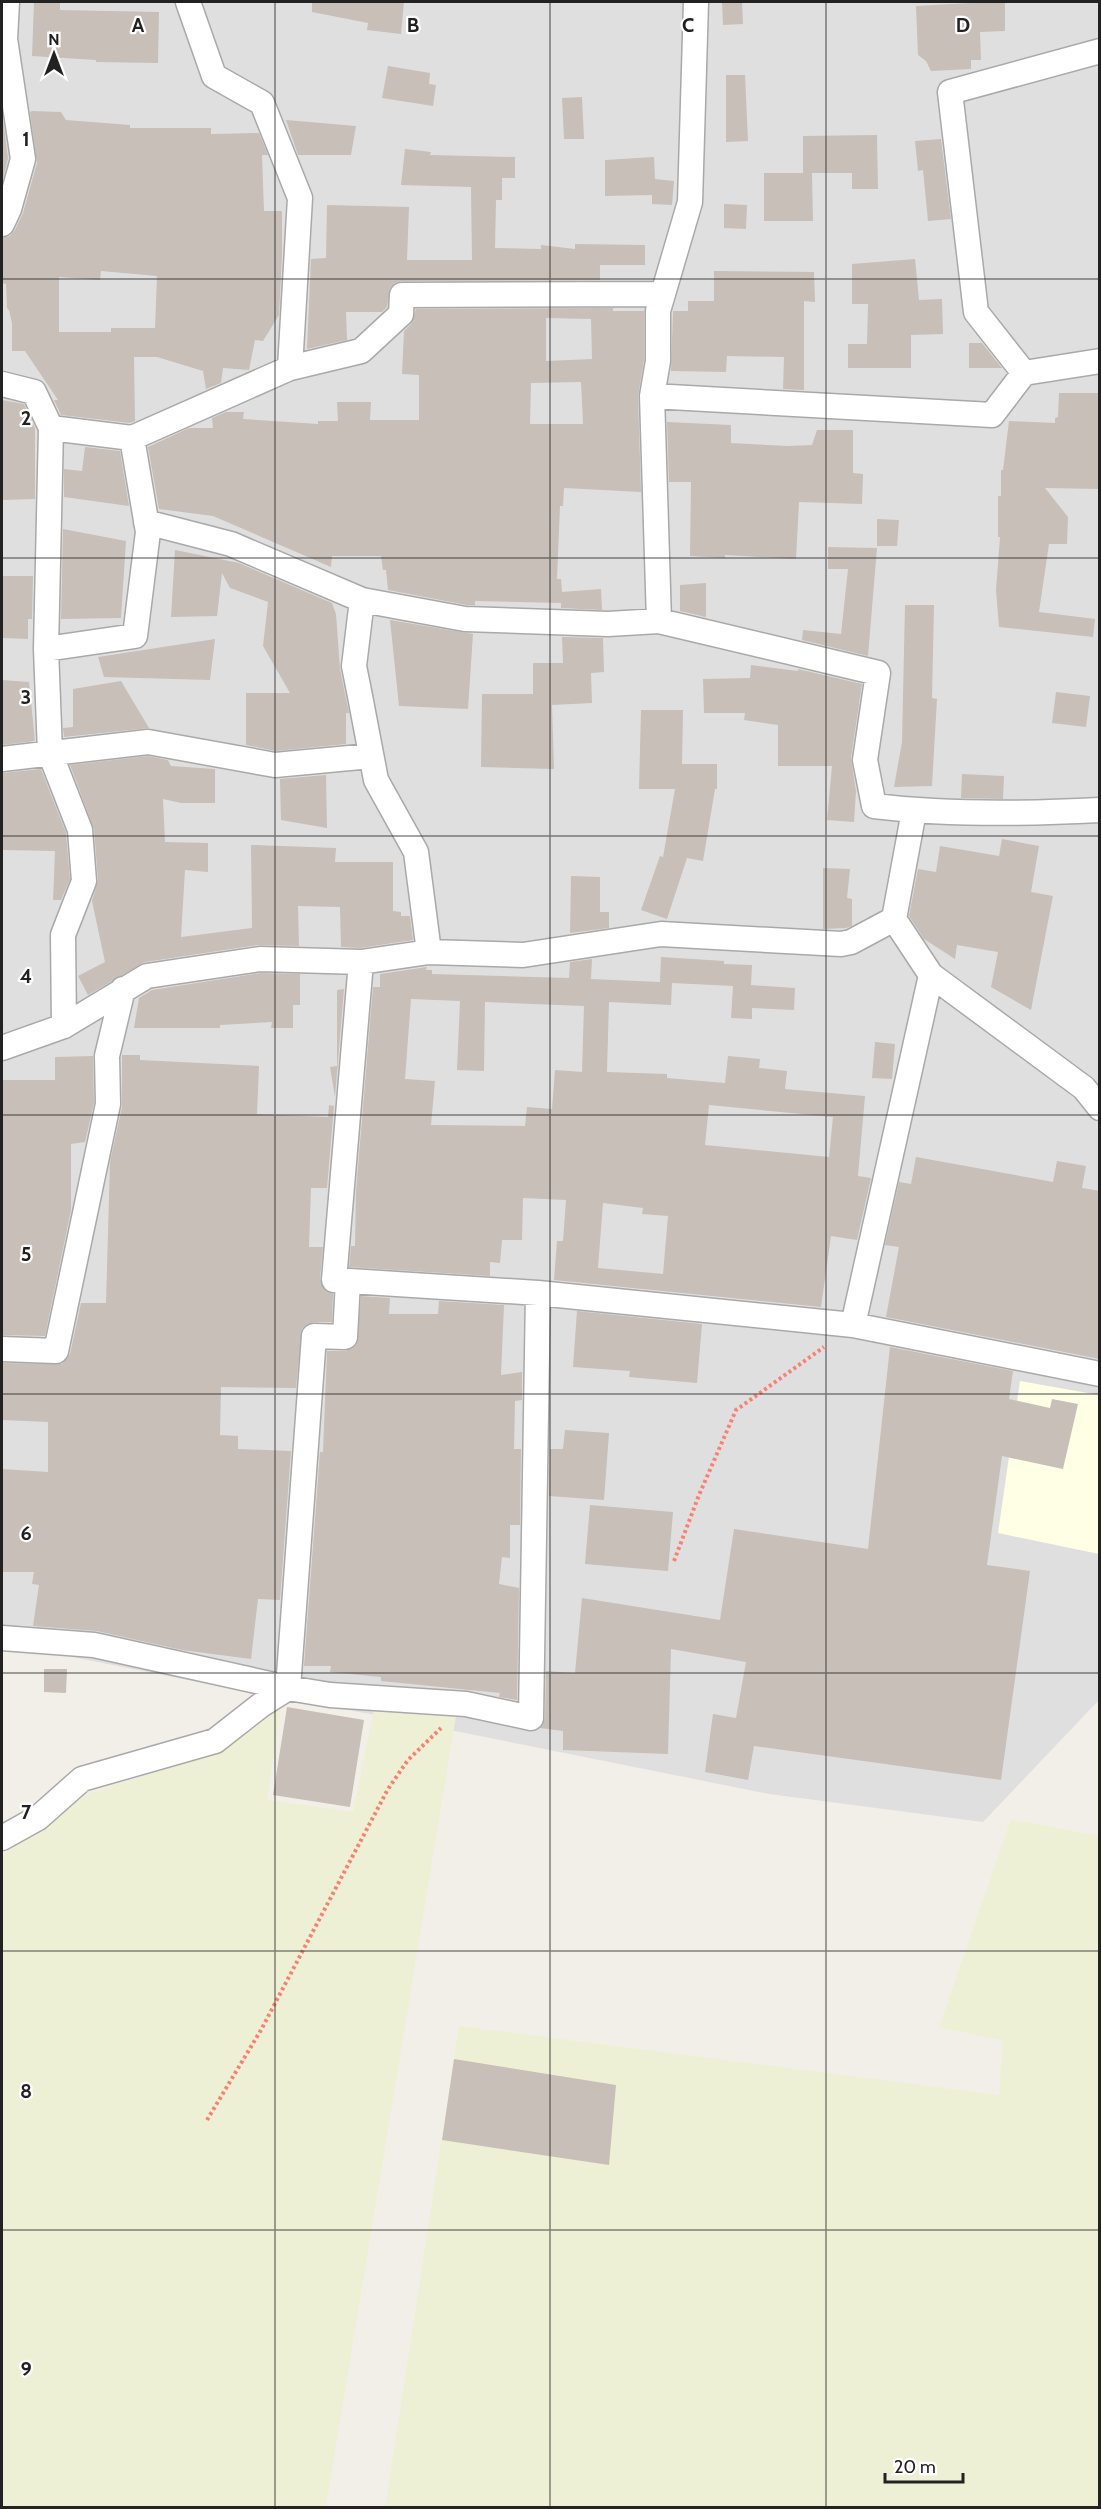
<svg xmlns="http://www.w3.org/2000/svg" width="1101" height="2509" viewBox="0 0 1101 2509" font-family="Cabin,sans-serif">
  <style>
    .residential { fill: #e0dfdf }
    .education { fill: #ffffe5 }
    .farmland { fill: #eef0d5 }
    .building { fill: #c7bfb8; fill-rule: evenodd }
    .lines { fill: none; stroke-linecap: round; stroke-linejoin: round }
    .street-casing { stroke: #a9a9a9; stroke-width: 27 }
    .path { stroke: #fa8072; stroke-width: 4; stroke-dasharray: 3 3; stroke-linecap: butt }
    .street { stroke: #fff; stroke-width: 24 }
    .grid { fill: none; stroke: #222; stroke-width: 1.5; stroke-opacity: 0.55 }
    .grid-label { font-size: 20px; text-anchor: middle; font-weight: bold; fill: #222; stroke: #fff; stroke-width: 4.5; stroke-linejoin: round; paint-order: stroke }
  </style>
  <rect width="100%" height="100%" fill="#f2efe9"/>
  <!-- residential -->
  <path class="residential" d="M 2,2 L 1099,2 L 1099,1700 L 983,1822 L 769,1794 L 365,1713 L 288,1700 L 2,1643 Z"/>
  <!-- education -->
  <path class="education" d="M 1020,1381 L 1099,1395 L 1099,1554 L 998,1533 Z"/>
  <!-- farmland -->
  <path class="farmland" d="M 281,1706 L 267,1800 L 353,1812 L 374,1709 L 456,1716 L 326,2507 L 2,2508 L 2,1856 L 83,1795 L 219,1752 Z
    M 1011,1819 L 1099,1836 L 1099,2507 L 385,2508 L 459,2026 L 999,2095 L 1003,2041 L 939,2027 Z"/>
  <!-- building -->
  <path class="building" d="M 34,2 L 60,2 L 60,10 L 159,12 L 158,63 L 96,62 L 96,60 L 32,56 Z
    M 312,2 L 404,2 L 401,34 L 367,30 L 368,23 L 312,12 Z
    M 722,2 L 742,2 L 743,24 L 723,25 Z
    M 971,2 L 1005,2 L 1005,31 L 980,32 L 981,60 L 971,60 L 971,69 L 931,71 L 926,61 L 918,55 L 916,6 L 971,3 Z
    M 388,66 L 430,73 L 429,84 L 436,85 L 433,106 L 382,98 Z
    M 726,75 L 745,75 L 748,141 L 726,142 Z
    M 582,97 L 584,139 L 564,139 L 562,98 Z
    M 32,111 L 61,112 L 66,120 L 130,125 L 130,128 L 211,128 L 211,134 L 259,133 L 268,155 L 262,155 L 264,211 L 282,211 L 282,255 L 279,315 L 263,341 L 255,340 L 249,370 L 223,368 L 221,383 L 206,389 L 203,371 L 157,357 L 134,357 L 135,421 L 130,423 L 61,415 L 54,400 L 58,400 L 25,351 L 12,351 L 12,323 L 9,310 L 7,308 L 6,284 L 2,283 L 2,238 L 10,236 L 15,230 L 23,213 L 37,163 L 30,112 ZM 101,271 L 157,276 L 155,328 L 111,328 L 111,332 L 59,332 L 59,277 L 100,280 Z
    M 2,112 L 8,158 L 2,183 Z
    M 286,120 L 356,126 L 351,155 L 298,155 Z
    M 877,135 L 878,189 L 852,189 L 852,173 L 812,173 L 813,221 L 764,221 L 764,173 L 803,173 L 803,136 Z
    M 941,139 L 951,219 L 928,221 L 923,170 L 918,171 L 915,141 Z
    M 405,149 L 431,152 L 430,155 L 515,157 L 515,178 L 502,178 L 502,200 L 496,200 L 495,248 L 541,249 L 541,245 L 575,249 L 575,244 L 645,245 L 645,265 L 600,265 L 600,280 L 401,281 L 395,283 L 390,288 L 387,307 L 382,312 L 346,312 L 347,340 L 307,349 L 311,259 L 326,258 L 327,205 L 409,207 L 407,260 L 472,260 L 471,187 L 401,185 Z
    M 654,157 L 655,179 L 674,181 L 672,205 L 652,204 L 652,195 L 605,196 L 605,160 Z
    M 724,204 L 747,205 L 746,229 L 724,228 Z
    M 915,259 L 919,300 L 942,299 L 943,334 L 911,335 L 911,368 L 848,368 L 848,344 L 867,344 L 868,304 L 852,304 L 852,264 Z
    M 714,271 L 814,272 L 815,302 L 804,301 L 804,390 L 783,389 L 784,357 L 727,356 L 726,372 L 671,371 L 673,311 L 688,311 L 688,301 L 714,301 Z
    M 613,308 L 613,311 L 644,311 L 644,360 L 638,396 L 641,492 L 564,488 L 563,506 L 560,506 L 557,579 L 561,579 L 562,592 L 601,589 L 602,610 L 561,608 L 561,603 L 475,601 L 475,605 L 467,605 L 388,590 L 386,570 L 383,570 L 381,556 L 332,556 L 331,567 L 213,516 L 159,509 L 148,447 L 189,428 L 213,428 L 212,418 L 226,412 L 244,412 L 243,419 L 318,424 L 318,421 L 338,421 L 337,402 L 371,402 L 370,420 L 419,420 L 419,375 L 402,374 L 404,331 L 411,324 L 416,309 ZM 546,318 L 591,319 L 592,359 L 546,361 ZM 581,382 L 583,424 L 530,424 L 531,383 Z
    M 969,343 L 982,343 L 1002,368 L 969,368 Z
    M 1059,393 L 1100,393 L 1100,489 L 1045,488 L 1068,517 L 1067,544 L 1049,544 L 1039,612 L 1095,619 L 1093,637 L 999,627 L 996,590 L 1000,537 L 998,537 L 998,496 L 1001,496 L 1001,470 L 1003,470 L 1009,421 L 1055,423 L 1055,418 L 1058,417 Z
    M 2,400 L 24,404 L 35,428 L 35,499 L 2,500 Z
    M 667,422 L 731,425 L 731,443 L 788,446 L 812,445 L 817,430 L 853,430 L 853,473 L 863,474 L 862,504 L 799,502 L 796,559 L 725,555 L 725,558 L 690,556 L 691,482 L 669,482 Z
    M 85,447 L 120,451 L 129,506 L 64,497 L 64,469 L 82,471 Z
    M 877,519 L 899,520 L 897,546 L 877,546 Z
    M 63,529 L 126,541 L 121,618 L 61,619 Z
    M 828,547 L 877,548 L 868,656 L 802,640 L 803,630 L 841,634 L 848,569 L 828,569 Z
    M 175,550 L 239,563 L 332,603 L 336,614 L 340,669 L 349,713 L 346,713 L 346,744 L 276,751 L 246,745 L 246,693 L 290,693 L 263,646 L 268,602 L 230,588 L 222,573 L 217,616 L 171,617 Z
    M 2,576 L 33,576 L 32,619 L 28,619 L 28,639 L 2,638 Z
    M 706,583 L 706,617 L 680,611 L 680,585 Z
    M 905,605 L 934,605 L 932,698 L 937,699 L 932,786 L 894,787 L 902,742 Z
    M 390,620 L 473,634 L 468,709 L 399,706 Z
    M 562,637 L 603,638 L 604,672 L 591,673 L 592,703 L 552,705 L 554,769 L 481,767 L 482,694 L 533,694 L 533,663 L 563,663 Z
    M 215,639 L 210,680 L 104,677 L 98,657 Z
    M 751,665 L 798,671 L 798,669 L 862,684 L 851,758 L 856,791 L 854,822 L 827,820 L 832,766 L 778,766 L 778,725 L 744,720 L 745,713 L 704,713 L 703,679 L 750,678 Z
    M 2,680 L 29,682 L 35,741 L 2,745 Z
    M 121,681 L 149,728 L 64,737 L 63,728 L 73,727 L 73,689 Z
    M 1056,692 L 1090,696 L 1086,727 L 1052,723 Z
    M 641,710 L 683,710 L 682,764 L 717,764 L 717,789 L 715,789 L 703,861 L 687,858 L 667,919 L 641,910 L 660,856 L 663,857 L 675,789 L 639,789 Z
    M 148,756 L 168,760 L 171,766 L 215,769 L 215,803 L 181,803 L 163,799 L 165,842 L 208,843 L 208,872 L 185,870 L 181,937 L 252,928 L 251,845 L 336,848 L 335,862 L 393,862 L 393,911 L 401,912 L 401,916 L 410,916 L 413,940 L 360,948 L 341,947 L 340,907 L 298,906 L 299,946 L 258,945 L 145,962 L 88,995 L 78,976 L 105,962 L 92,901 L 98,880 L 94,829 L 70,765 Z
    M 41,769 L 66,833 L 70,879 L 61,900 L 53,900 L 55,851 L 2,850 L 2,773 Z
    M 962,774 L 1004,776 L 1003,799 L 961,798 Z
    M 326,775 L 327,828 L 281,820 L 280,779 Z
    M 1002,839 L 1039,846 L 1031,892 L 1053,896 L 1031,1010 L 991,987 L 998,952 L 957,945 L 955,959 L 924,939 L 909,916 L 918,869 L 936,872 L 940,846 L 999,856 Z
    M 823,868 L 850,869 L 847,898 L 852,899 L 852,926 L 846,928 L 823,929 Z
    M 571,876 L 600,877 L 600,912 L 609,912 L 609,928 L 570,933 Z
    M 661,957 L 724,961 L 724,964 L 752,965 L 751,985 L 795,988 L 794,1010 L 752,1008 L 752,1019 L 731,1018 L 733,986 L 672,983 L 671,1005 L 609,1002 L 607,1072 L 667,1074 L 667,1078 L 725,1083 L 728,1056 L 760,1059 L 759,1068 L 787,1071 L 785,1089 L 865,1096 L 858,1176 L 871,1178 L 857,1240 L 831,1236 L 821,1307 L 554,1280 L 557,1241 L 563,1241 L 566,1200 L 523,1198 L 522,1240 L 502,1240 L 500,1263 L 490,1262 L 490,1276 L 349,1267 L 351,1246 L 355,1246 L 356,1191 L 373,987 L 380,987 L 380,974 L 427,967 L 426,970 L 432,970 L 432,974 L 569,978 L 570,962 L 592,959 L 591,979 L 660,982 ZM 411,999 L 460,1001 L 457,1070 L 484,1071 L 485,1002 L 584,1006 L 582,1072 L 555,1070 L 552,1109 L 527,1107 L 525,1126 L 431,1125 L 435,1081 L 405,1079 ZM 709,1105 L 833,1117 L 829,1157 L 705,1145 ZM 603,1203 L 643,1208 L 642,1214 L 668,1216 L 663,1274 L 598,1268 Z
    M 261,973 L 300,974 L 300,1005 L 293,1005 L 293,1028 L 271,1028 L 272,1022 L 220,1025 L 220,1028 L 134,1028 L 139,998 L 152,990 Z
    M 344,989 L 335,1097 L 330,1067 L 337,1066 L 337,990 Z
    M 875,1042 L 895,1044 L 892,1079 L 872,1078 Z
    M 122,1055 L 140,1055 L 140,1060 L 259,1066 L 257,1114 L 328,1117 L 329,1105 L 334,1106 L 327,1188 L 311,1188 L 309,1247 L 323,1247 L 320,1279 L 326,1291 L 333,1294 L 332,1322 L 314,1322 L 307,1324 L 302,1329 L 296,1388 L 221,1387 L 220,1435 L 238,1436 L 238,1449 L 291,1451 L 280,1600 L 258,1599 L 251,1659 L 182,1650 L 97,1631 L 33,1626 L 39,1585 L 32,1584 L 34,1572 L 2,1572 L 2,1469 L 48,1472 L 48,1422 L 2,1420 L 2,1363 L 62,1364 L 70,1354 L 81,1303 L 106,1303 L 110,1162 L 122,1107 Z
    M 93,1056 L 94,1103 L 85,1142 L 71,1144 L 71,1210 L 45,1336 L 2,1335 L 2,1080 L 55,1080 L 55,1057 Z
    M 916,1157 L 1053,1182 L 1057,1161 L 1086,1166 L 1082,1188 L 1100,1191 L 1100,1359 L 886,1317 L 899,1247 L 885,1245 L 899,1182 L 911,1184 Z
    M 361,1296 L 390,1298 L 389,1314 L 438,1314 L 439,1301 L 504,1305 L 501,1375 L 522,1372 L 522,1400 L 515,1401 L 514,1449 L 521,1449 L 520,1525 L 510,1525 L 510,1558 L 502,1557 L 499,1584 L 519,1588 L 517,1700 L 499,1697 L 500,1693 L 381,1681 L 381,1677 L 330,1672 L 331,1666 L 304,1666 L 320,1452 L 323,1452 L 327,1351 L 345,1351 L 352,1349 L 357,1344 Z
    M 577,1311 L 702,1324 L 697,1383 L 629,1377 L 630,1371 L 573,1367 Z
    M 890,1347 L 1013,1371 L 1009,1399 L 1050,1408 L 1052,1399 L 1078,1404 L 1063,1469 L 1002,1456 L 987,1565 L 1030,1571 L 1001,1780 L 754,1746 L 748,1780 L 705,1772 L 713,1714 L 736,1718 L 746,1662 L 671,1649 L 668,1754 L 563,1750 L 563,1731 L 540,1728 L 545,1718 L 546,1671 L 575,1673 L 582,1598 L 720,1620 L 734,1529 L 868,1549 Z
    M 565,1430 L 609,1433 L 604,1500 L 549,1496 L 550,1449 L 563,1449 Z
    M 590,1505 L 673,1512 L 668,1571 L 585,1564 Z
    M 44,1669 L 67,1669 L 66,1693 L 44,1692 Z
    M 287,1707 L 364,1720 L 350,1807 L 273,1795 Z
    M 454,2059 L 616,2085 L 609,2165 L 442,2140 Z"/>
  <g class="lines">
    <defs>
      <path id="street" d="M 2,224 L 9,209 L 23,159 L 5,39 L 7,2
        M 290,368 L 361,351 L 401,314 L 402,295 L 661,294
        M 1024,373 L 976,312 L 950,92 L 1100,51
        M 2,384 L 34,392 L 51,428 L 46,649 L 50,753 L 80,830 L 84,881 L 63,935 L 64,1026
        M 652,396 L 992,415 L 1024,373 L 1100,361
        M 132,438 L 290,368 L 300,198 L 262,103 L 214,76 L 188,2
        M 146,522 L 231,544 L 362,600 L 465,619 L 608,624 L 659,621 L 878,673 L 865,760 L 874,806 C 948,815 1024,814 1100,810
        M 362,600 L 354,666 L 360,696 L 376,780 L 416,852 L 429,952
        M 659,621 L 652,396 L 658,361 L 658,311 L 690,202 L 696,2
        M 46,649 L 135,636 L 148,532 L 132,438 L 51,428
        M 2,759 L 148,742 L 275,765 L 371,756
        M 361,962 L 334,1280 L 538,1293 L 853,1325 L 1100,1374
        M 931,975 L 1084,1088 L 1100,1108
        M 2,1048 L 64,1026 L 147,976 L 260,959 L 361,962 L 429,952 L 523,955 L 661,934 L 841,944 L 851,942 L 894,919
        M 853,1325 L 931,975 L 894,919 L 914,811
        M 2,1349 L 56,1351 L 108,1104 L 107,1056 L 123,989
        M 2,1638 L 94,1645 L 288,1688 L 330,1695 L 466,1704 L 531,1718 L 538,1293
        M 2,1838 L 38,1818 L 82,1779 L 215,1741 L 261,1705 L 288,1688 L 314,1336 L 345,1337 L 348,1281"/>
    </defs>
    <!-- street casing -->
    <use href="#street" class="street-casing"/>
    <!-- path -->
    <path class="path" d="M 674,1561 L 699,1495 L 736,1410 L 824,1347
      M 207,2120 L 261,2030 L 388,1789 L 408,1760 L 441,1728"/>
    <!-- street -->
    <use href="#street" class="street"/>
  </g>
  <!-- grid -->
  <path class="grid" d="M 275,2 L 275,2508M 550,2 L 550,2508M 826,2 L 826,2508M 2,279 L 1100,279M 2,558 L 1100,558M 2,836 L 1100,836M 2,1115 L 1100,1115M 2,1394 L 1100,1394M 2,1673 L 1100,1673M 2,1951 L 1100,1951M 2,2230 L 1100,2230"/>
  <g class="grid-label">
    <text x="138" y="32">A</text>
    <text x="413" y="32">B</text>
    <text x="688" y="32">C</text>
    <text x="963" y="32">D</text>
    <text x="26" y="146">1</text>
    <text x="26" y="425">2</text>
    <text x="26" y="704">3</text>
    <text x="26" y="983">4</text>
    <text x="26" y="1261">5</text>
    <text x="26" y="1540">6</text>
    <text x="26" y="1819">7</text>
    <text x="26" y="2098">8</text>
    <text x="26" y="2376">9</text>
  </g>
  <!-- border -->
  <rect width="1101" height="2509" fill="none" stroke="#222222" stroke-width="6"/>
  <!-- north arrow -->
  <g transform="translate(54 54)" stroke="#ffffff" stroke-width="4.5" paint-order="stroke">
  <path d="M0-4.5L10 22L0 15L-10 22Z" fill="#222222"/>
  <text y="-9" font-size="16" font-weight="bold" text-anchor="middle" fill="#222222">N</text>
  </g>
  <!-- scale -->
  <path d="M885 2473v9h78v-9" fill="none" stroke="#222222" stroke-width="3"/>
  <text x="894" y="2473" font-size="18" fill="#222222" stroke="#ffffff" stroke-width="4.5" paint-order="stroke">20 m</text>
</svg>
